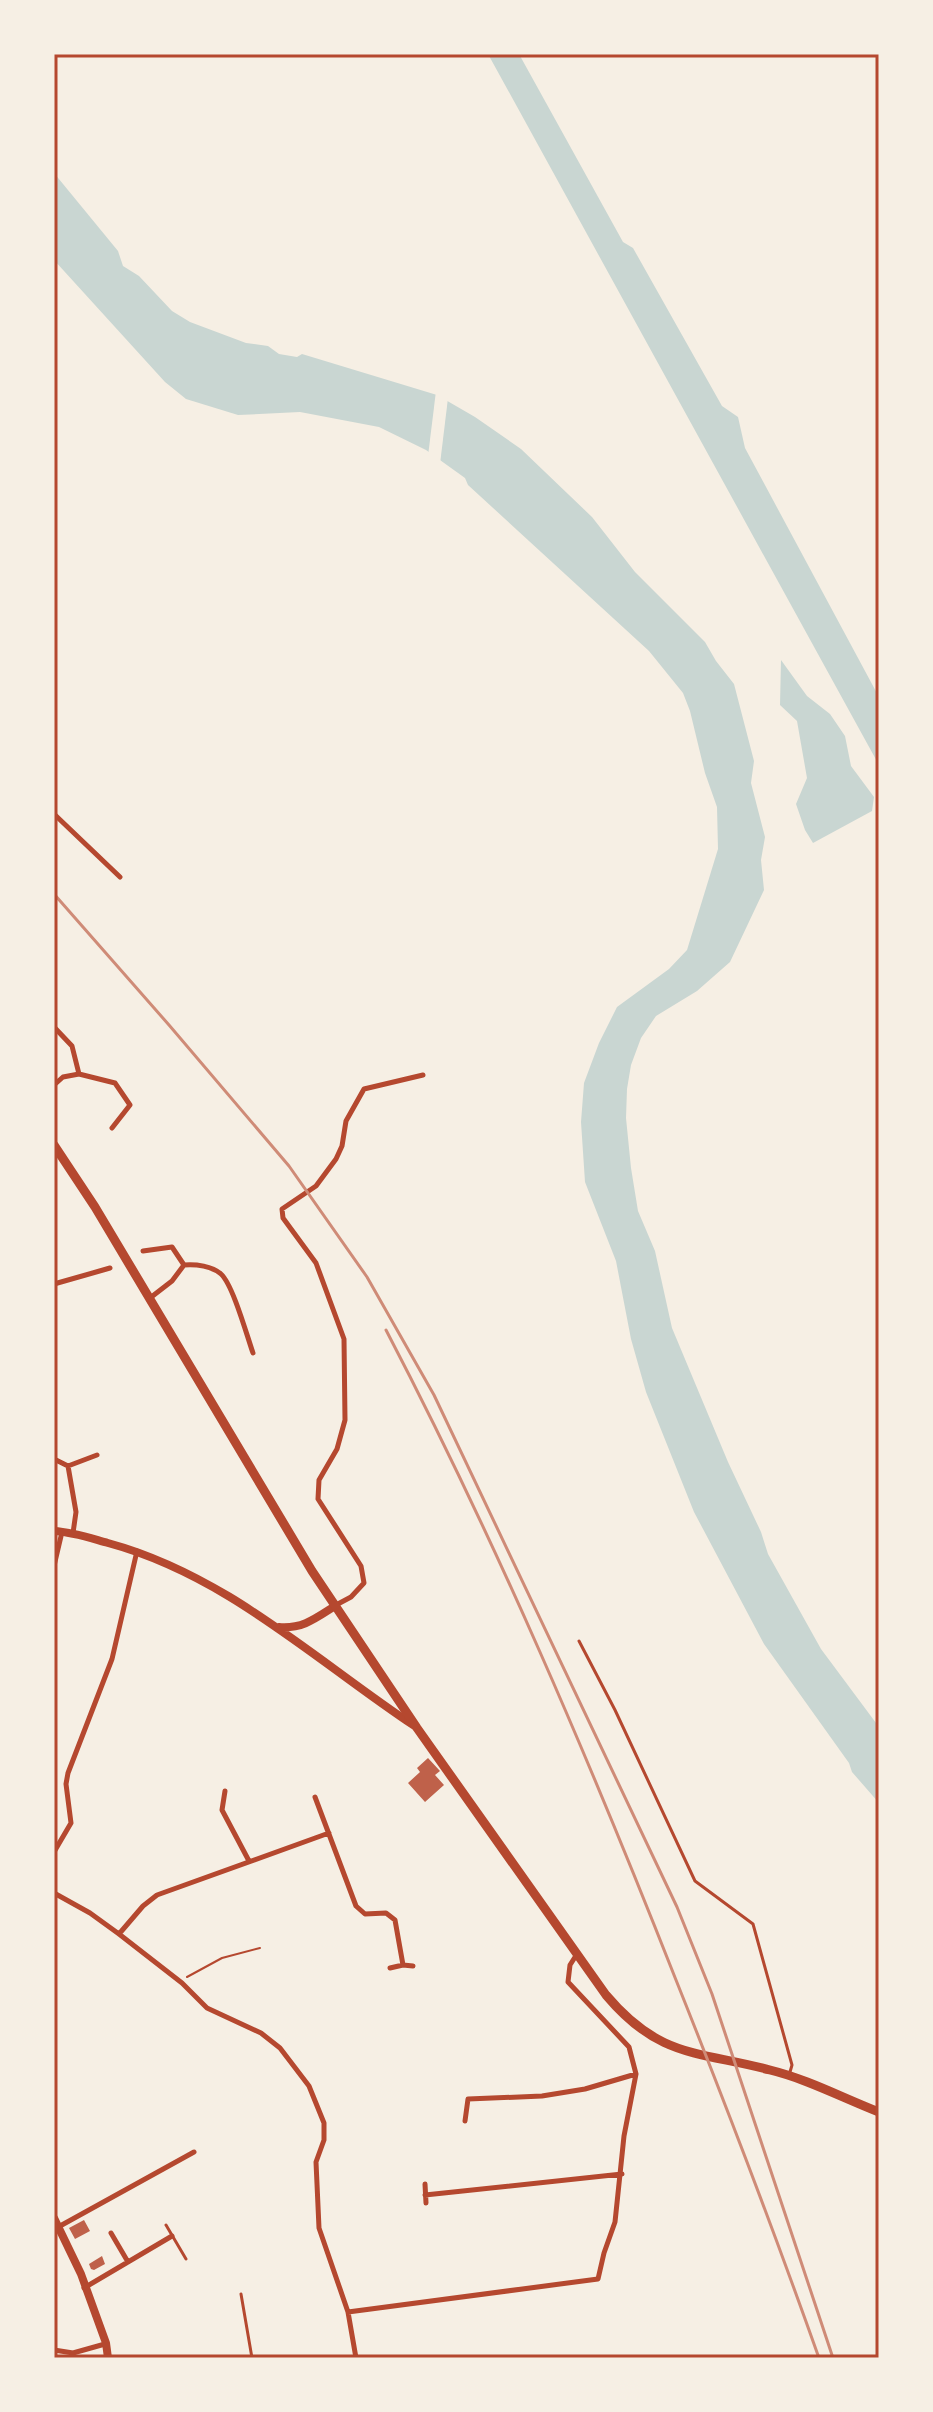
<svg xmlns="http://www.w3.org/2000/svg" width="933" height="2412" viewBox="0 0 933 2412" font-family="'DM Sans',sans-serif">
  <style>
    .water { fill: #c9d6d2 }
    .pier { fill: #f6efe4 }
    .building { fill: #bf614a }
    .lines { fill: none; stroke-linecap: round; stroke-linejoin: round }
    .path { stroke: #b5482f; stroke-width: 2 }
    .service { stroke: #b5482f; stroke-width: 3 }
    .minor { stroke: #b5482f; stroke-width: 5 }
    .secondary { stroke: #b5482f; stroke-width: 8 }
    .trunk { stroke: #b5482f; stroke-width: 9 }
    .rail { stroke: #cf8b77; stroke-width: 3 }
    .neatline { fill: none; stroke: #b5482f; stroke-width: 3 }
  </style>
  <rect width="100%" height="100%" fill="#f6efe4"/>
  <!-- water -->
  <path class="water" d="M 488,54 L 519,54 L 623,242 L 633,248 L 722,406 L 738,417 L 745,448 L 879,697 L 879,765 Z
    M 54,173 L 118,251 L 123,266 L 139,276 L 172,311 L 190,322 L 246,343 L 268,346 L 279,354 L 297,357 L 302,354 L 437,395 L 475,417 L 521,449 L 592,517 L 635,572 L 705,642 L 716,661 L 734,684 L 754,761 L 751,783 L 765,837 L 761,860 L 764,890 L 730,962 L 697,991 L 656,1016 L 641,1038 L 631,1065 L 627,1089 L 626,1118 L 631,1168 L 638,1211 L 655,1251 L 672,1328 L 728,1462 L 761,1532 L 768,1554 L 821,1649 L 879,1727 L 879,1803 L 852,1772 L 849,1763 L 764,1644 L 694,1512 L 646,1392 L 631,1339 L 616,1261 L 585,1182 L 581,1122 L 584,1083 L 599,1043 L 617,1007 L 669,969 L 687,950 L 718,849 L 717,807 L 705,773 L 690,711 L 683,693 L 649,651 L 468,485 L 465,478 L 426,450 L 379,427 L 300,412 L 238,415 L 186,399 L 165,382 L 54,260 Z
    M 781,660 L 807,696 L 830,714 L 845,736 L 851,766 L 874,797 L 872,811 L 813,843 L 805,830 L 796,804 L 807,778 L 797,721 L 780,705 Z"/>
  <!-- pier -->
  <path class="pier" d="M 436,391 L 448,398 L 440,464 L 428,456 Z"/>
  <!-- building -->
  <path class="building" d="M 428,1758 L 440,1771 L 435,1775 L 444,1785 L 425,1802 L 408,1783 L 420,1772 L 417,1768 Z
    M 84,2220 L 90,2231 L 75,2239 L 69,2228 Z
    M 102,2256 L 105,2264 L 94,2270 L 91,2269 L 89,2264 Z"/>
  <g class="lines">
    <!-- path -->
    <path class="path" d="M 187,1977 L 222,1958 L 260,1948"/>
    <!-- service -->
    <path class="service" d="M 579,1641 L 615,1710 L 695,1881 L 753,1924 L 792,2065 L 790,2072
      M 166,2225 L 186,2259
      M 241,2294 L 252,2358"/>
    <!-- minor -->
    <path class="minor" d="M 54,814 L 120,877
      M 54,1027 L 72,1046 L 79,1074 L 115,1083 L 130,1105 L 112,1128
      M 54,1085 L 63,1077 L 79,1074
      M 143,1251 L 172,1247 L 184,1265
      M 54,1284 L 110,1268
      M 150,1298 L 172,1281 L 184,1265 C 196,1264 212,1266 221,1274 C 233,1285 247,1336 253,1353
      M 54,1459 L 68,1466 L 76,1512 L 73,1533
      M 68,1466 L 97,1455
      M 54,1566 L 62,1532
      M 336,1605 L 351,1597 L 364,1583 L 361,1566 L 318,1499 L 319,1480 L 337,1449 L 345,1420 L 344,1339 L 316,1263 L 283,1218 L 282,1209 L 316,1186 L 336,1159 L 342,1146 L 346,1121 L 364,1089 L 423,1075
      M 225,1791 L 222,1810 L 249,1861
      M 315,1797 L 356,1906 L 365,1914 L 386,1913 L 395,1920 L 403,1965
      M 54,1852 L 71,1823 L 66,1784 L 68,1773 L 112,1659 L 137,1551
      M 54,1893 L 90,1913 L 119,1934 L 182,1983 L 207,2008 L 261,2033 L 280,2048 L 309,2086 L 324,2123 L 324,2140 L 316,2162 L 319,2228 L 348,2312 L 356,2358
      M 119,1934 L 143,1906 L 157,1895 L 329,1833
      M 390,1968 L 403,1965 L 413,1966
      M 465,2121 L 468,2099 L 542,2096 L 585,2089 L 636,2074
      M 425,2184 L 426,2203
      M 425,2195 L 622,2174
      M 60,2226 L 194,2152
      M 111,2233 L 128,2262
      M 84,2288 L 172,2236
      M 348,2312 L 598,2279 L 604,2253 L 615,2222 L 624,2136 L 636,2074 L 629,2047 L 568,1982 L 570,1965 L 577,1954
      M 54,2350 L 73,2353 L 105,2344"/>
    <!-- secondary -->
    <path class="secondary" d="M 54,1531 C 73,1532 90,1538 108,1543 C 226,1575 314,1659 413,1725
      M 279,1627 C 303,1629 316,1618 335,1606
      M 54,2218 L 81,2274 L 106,2343 L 108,2358"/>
    <!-- trunk -->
    <path class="trunk" d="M 54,1145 L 95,1207 L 312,1571 L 417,1728 L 606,1995 C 659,2058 697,2051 770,2070 C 807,2079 843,2098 879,2112"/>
    <!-- rail -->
    <path class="rail" d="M 54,894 L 169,1025 L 289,1166 L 367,1277 L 434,1395 L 677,1907 L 712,1994 L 833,2358
      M 386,1330 C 496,1541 589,1759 676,1980 C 726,2105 774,2231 819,2358"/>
  </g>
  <!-- border -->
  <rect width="933" height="2412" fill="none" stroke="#f6efe4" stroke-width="112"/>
  <rect x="56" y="56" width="821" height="2300" class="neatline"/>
</svg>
